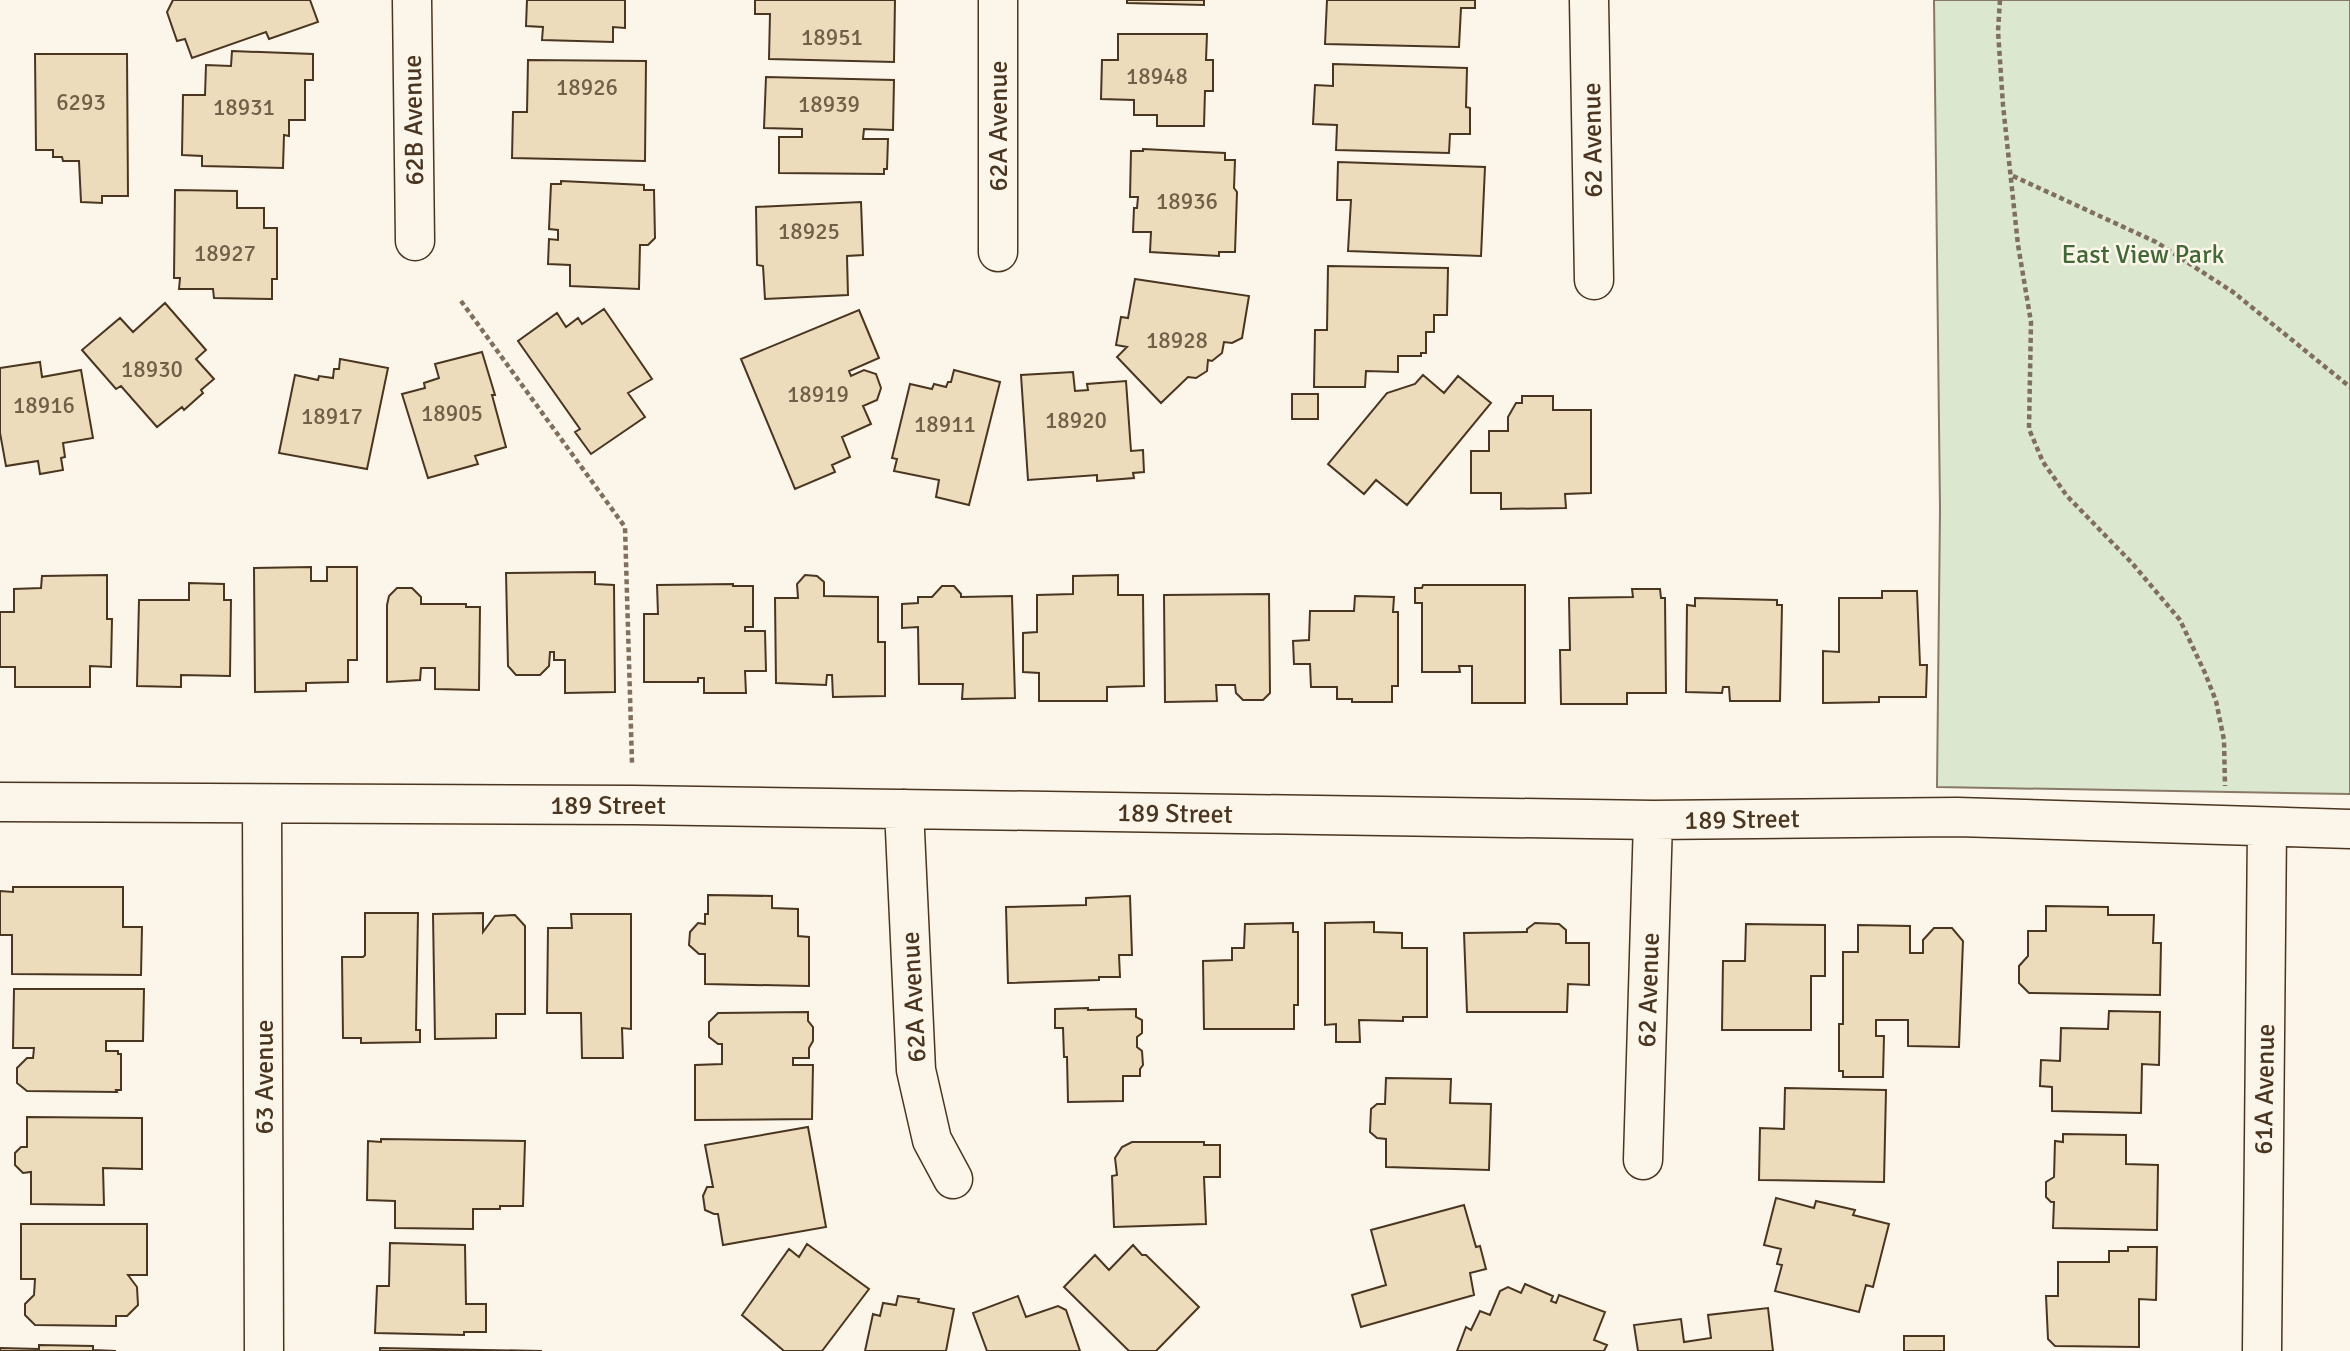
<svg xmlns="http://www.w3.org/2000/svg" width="2350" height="1351" viewBox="0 0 2350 1351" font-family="Signika,sans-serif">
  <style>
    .green { fill: #dce7d0; stroke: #887966; stroke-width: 2 }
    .building { fill: #ecdcbc; stroke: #4a3520; stroke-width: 2 }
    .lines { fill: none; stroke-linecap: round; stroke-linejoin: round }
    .street-casing { stroke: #4a3520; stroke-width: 41 }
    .path { stroke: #7f6f5c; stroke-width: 4.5; stroke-dasharray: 5 3.5; stroke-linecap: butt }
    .street { stroke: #fbf6e9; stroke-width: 38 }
    .labels { text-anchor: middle; stroke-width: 5; stroke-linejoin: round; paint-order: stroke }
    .number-label { font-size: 23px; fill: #725f47 }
    .street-label { font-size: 26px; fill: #4a3520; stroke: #fbf6e9 }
    .park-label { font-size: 26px; fill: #436837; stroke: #fbf6e9 }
  </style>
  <rect width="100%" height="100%" fill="#fbf6e9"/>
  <!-- green -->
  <path class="green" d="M 1934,0 L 2350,0 L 2350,794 L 1937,787 L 1940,509 Z"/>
  <!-- building -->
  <path class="building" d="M 173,0 L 310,0 L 318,22 L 269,39 L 266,32 L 192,58 L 185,39 L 177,41 L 167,12 Z
    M 527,0 L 625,0 L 625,28 L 613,27 L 613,42 L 542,40 L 543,27 L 526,26 Z
    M 755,0 L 895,0 L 894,62 L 769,59 L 770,14 L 755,14 Z
    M 1127,0 L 1204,0 L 1204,5 L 1127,3 Z
    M 1327,0 L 1475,0 L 1475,8 L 1461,8 L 1459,47 L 1325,44 Z
    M 1118,34 L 1207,34 L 1206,60 L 1213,60 L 1213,91 L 1205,91 L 1204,126 L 1157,126 L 1157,115 L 1134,115 L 1134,100 L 1101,99 L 1102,60 L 1118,60 Z
    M 232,51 L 313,54 L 313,80 L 305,80 L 305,120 L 289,120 L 289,136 L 284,135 L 283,168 L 202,166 L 202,156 L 182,155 L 183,95 L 205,95 L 206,65 L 231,66 Z
    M 35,54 L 127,54 L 128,196 L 102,196 L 102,203 L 81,202 L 79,161 L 63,161 L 62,157 L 53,157 L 53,150 L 36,150 Z
    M 528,60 L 646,61 L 645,161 L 512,158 L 513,112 L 527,112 Z
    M 1333,64 L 1467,68 L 1466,107 L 1470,108 L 1470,134 L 1450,134 L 1449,153 L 1336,150 L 1337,125 L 1313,124 L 1315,85 L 1333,86 Z
    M 766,77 L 894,80 L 893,130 L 864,129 L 863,139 L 888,139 L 887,169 L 884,169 L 884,174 L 779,173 L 779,137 L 802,137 L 802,129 L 764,128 Z
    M 1143,149 L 1225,153 L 1225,160 L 1235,160 L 1234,188 L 1237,192 L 1235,252 L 1219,252 L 1219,256 L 1150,252 L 1151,232 L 1133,232 L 1134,208 L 1137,208 L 1138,197 L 1130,197 L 1131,151 L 1143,151 Z
    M 1338,162 L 1485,167 L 1481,256 L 1348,251 L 1351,200 L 1337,200 Z
    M 561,181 L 644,185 L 644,190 L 654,190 L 655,238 L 648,245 L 640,245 L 639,289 L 570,286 L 570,265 L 548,264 L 549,239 L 558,240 L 558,230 L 549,229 L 551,184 L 561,184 Z
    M 175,190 L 237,191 L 237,208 L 264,208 L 264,228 L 277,228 L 277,279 L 272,279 L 272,299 L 214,298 L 213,289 L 179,289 L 180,278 L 174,278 Z
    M 861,202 L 863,255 L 847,256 L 848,295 L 765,299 L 763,266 L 757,265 L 756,207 Z
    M 1328,266 L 1448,268 L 1447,315 L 1434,315 L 1434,332 L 1426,332 L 1426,353 L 1421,353 L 1421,356 L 1398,356 L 1398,372 L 1366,371 L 1365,387 L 1314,387 L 1315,330 L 1327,330 Z
    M 1135,279 L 1249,296 L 1242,338 L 1232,343 L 1224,342 L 1222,353 L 1212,361 L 1208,360 L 1207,371 L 1196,378 L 1188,377 L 1161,403 L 1117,357 L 1127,347 L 1116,345 L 1121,317 L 1128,318 Z
    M 165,303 L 206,350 L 196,359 L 214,379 L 201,390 L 203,393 L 184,410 L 182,407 L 157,427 L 121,386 L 116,389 L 82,350 L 120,318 L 133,332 Z
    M 604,309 L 652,379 L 628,393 L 645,417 L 591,454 L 575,432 L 580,429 L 518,341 L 557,313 L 566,327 L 578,318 L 582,324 Z
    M 859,310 L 879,358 L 849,371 L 851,376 L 864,370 L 876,374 L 881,388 L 877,400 L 863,406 L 871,424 L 842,437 L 850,457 L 832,465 L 835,472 L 795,489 L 741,359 Z
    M 482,352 L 495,395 L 492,395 L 506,447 L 475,456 L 478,464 L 428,478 L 402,394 L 425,388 L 424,383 L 439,378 L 435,364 Z
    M 340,359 L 388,368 L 367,469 L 279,453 L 295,375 L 318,380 L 319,376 L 333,378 L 334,369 L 339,369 Z
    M 40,362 L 42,377 L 81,370 L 93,438 L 63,443 L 65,457 L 61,458 L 63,470 L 40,474 L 38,461 L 6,466 L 0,433 L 0,368 Z
    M 954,370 L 1000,382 L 969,505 L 936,497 L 939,480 L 894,471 L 897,459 L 892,458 L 910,384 L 932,389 L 934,384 L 946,387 L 948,382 L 951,382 Z
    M 1073,372 L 1075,391 L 1088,390 L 1087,384 L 1126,381 L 1131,451 L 1143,450 L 1144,472 L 1133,473 L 1134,478 L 1097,481 L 1097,475 L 1028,480 L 1021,375 Z
    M 1423,375 L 1444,393 L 1458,376 L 1491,403 L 1407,505 L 1376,480 L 1364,494 L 1328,464 L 1387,393 L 1415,384 Z
    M 1292,394 L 1318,394 L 1318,419 L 1292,419 Z
    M 1522,396 L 1553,396 L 1553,410 L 1591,410 L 1591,493 L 1565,494 L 1566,508 L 1501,509 L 1501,493 L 1471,493 L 1471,451 L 1489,451 L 1489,431 L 1508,431 L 1508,417 L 1516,403 L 1522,403 Z
    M 311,567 L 311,581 L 327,581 L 327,567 L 357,567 L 357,660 L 348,660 L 348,682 L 306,683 L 306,691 L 255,692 L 254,568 Z
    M 595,572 L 595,584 L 614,585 L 615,692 L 565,693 L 565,660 L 554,660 L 554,652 L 550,652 L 549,666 L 540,675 L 516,675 L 508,666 L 506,573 Z
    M 107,575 L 107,619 L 112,619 L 111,667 L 90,666 L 90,687 L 15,687 L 15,667 L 0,667 L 0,612 L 14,612 L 14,589 L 41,588 L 42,576 Z
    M 805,575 L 817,576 L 824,582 L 824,596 L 878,597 L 878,642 L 885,642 L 885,696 L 833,697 L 832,675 L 827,675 L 826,685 L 776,683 L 775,598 L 798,598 L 797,584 Z
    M 1118,575 L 1118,595 L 1143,595 L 1144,686 L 1107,687 L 1107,701 L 1039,701 L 1039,673 L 1023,672 L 1023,633 L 1037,632 L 1037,595 L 1073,594 L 1073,576 Z
    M 189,583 L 224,584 L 224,600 L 231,600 L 230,676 L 181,675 L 181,687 L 137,686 L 139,600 L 189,600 Z
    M 733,584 L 733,586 L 753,586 L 753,627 L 745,627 L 745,631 L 765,631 L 766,671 L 745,671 L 746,693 L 704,693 L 704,678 L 698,678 L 698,682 L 644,682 L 644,614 L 658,614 L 657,585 Z
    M 1423,585 L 1525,585 L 1525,703 L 1472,703 L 1472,666 L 1459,666 L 1460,672 L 1422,672 L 1422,603 L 1415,603 L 1415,588 L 1422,588 Z
    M 942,586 L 954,586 L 961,594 L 961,597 L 1012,596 L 1015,698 L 962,699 L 963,684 L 919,684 L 918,627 L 902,628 L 902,604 L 918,603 L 918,597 L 932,597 Z
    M 397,588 L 412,588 L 421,597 L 421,604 L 466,604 L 466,607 L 480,607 L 479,690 L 435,689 L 435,668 L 421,668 L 420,680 L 387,682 L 387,605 L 389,596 Z
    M 1632,589 L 1660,589 L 1661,598 L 1665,598 L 1666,693 L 1627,693 L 1627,704 L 1561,704 L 1560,650 L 1570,650 L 1569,598 L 1633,597 Z
    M 1882,591 L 1917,591 L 1920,665 L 1927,665 L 1926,697 L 1879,697 L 1879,702 L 1823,703 L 1823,651 L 1839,652 L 1839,598 L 1882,598 Z
    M 1269,594 L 1270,693 L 1263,700 L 1243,700 L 1236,693 L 1235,685 L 1216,685 L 1217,701 L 1165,702 L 1164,595 Z
    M 1355,596 L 1394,597 L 1393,612 L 1398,612 L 1398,686 L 1392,686 L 1392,702 L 1352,702 L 1352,699 L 1337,699 L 1337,687 L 1311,687 L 1310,664 L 1294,664 L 1293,641 L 1309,640 L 1310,611 L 1354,611 Z
    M 1695,598 L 1777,600 L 1777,605 L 1782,605 L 1780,701 L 1730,701 L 1729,687 L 1723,687 L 1722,693 L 1686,692 L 1687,605 L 1695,606 Z
    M 13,887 L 123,887 L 123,927 L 142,927 L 141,975 L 12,974 L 12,935 L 0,935 L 0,891 L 13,892 Z
    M 708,895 L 772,896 L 772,908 L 798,909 L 798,936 L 809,937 L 809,986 L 705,984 L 705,954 L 699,954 L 689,945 L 690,932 L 698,923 L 705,924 L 705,914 L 708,914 Z
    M 1130,896 L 1132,955 L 1119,955 L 1120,977 L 1099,977 L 1099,980 L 1008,983 L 1006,907 L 1086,905 L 1086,898 Z
    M 2046,906 L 2108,907 L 2108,915 L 2154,915 L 2153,943 L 2161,943 L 2160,995 L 2029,993 L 2019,983 L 2019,966 L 2028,956 L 2028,931 L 2046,931 Z
    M 365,913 L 418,913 L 416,1030 L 420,1030 L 420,1042 L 361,1043 L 361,1038 L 343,1038 L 342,957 L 363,957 L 365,955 Z
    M 483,913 L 483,932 L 495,916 L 515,915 L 525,926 L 525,1014 L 496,1014 L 496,1038 L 435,1039 L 433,914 Z
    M 571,914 L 631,914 L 631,1029 L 622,1028 L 623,1058 L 582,1058 L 581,1013 L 547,1013 L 548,928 L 572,928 Z
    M 1374,922 L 1374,932 L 1402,933 L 1402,948 L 1427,948 L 1427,1017 L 1403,1017 L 1403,1021 L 1359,1020 L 1360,1042 L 1336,1042 L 1336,1024 L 1325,1025 L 1325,923 Z
    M 1293,923 L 1293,932 L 1298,932 L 1298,1005 L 1294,1005 L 1294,1029 L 1204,1029 L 1203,961 L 1232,960 L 1232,948 L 1244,948 L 1245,924 Z
    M 1535,923 L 1559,924 L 1566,930 L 1566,943 L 1589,943 L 1589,985 L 1568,984 L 1567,1012 L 1467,1012 L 1464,933 L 1527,932 L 1527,929 Z
    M 1746,924 L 1825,925 L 1825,976 L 1811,976 L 1811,1030 L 1722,1030 L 1723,961 L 1745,961 Z
    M 1858,925 L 1910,926 L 1910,953 L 1923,953 L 1923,940 L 1934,928 L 1952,928 L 1963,941 L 1959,1047 L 1908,1046 L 1908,1020 L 1876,1020 L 1876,1036 L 1884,1036 L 1883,1077 L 1843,1077 L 1843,1071 L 1839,1071 L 1839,1024 L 1843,1024 L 1843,952 L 1858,952 Z
    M 14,989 L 144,989 L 143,1041 L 106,1041 L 106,1051 L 118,1051 L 118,1054 L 121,1054 L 121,1090 L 116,1090 L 117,1092 L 27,1091 L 17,1083 L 17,1068 L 27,1058 L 33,1058 L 34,1048 L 13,1048 Z
    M 1088,1008 L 1088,1010 L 1136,1009 L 1136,1017 L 1142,1020 L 1142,1033 L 1137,1037 L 1137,1047 L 1142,1051 L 1143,1065 L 1140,1069 L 1140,1076 L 1123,1076 L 1123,1101 L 1068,1102 L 1067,1057 L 1064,1057 L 1063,1028 L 1055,1028 L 1055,1009 Z
    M 2109,1011 L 2160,1012 L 2159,1065 L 2142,1064 L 2141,1113 L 2052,1111 L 2052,1087 L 2040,1086 L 2041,1060 L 2060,1061 L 2061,1028 L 2108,1029 Z
    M 808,1012 L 808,1021 L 813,1027 L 813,1041 L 809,1048 L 809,1058 L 793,1058 L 793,1065 L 813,1065 L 812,1119 L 695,1120 L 695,1065 L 722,1064 L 722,1044 L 718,1044 L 709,1037 L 709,1022 L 718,1013 Z
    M 1386,1078 L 1451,1079 L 1450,1103 L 1491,1104 L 1489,1170 L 1386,1167 L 1386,1139 L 1377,1138 L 1370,1132 L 1371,1109 L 1377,1104 L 1385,1104 Z
    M 1785,1088 L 1886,1090 L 1884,1182 L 1759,1180 L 1760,1128 L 1784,1129 Z
    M 27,1117 L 142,1118 L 142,1169 L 103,1168 L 104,1205 L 31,1204 L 31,1172 L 23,1173 L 15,1165 L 15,1153 L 21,1147 L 27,1147 Z
    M 808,1127 L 826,1227 L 723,1245 L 718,1214 L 714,1214 L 705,1210 L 703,1196 L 707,1187 L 713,1187 L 705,1145 Z
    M 2063,1134 L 2126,1135 L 2126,1164 L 2158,1165 L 2157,1230 L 2053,1228 L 2054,1202 L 2051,1202 L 2046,1197 L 2046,1182 L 2054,1177 L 2055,1141 L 2063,1142 Z
    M 381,1139 L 525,1141 L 523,1206 L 500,1206 L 500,1209 L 473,1209 L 473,1229 L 395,1228 L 395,1201 L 367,1200 L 368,1141 L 381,1142 Z
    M 1132,1142 L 1204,1142 L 1204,1145 L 1220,1145 L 1220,1177 L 1204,1177 L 1206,1224 L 1114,1227 L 1112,1176 L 1117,1175 L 1115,1158 L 1122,1147 Z
    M 1776,1198 L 1814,1208 L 1816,1201 L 1855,1210 L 1853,1215 L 1889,1224 L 1873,1287 L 1866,1285 L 1859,1312 L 1775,1291 L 1782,1265 L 1777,1264 L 1781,1249 L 1764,1245 Z
    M 1464,1205 L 1476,1247 L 1480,1246 L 1486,1269 L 1470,1273 L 1474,1295 L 1361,1327 L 1352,1295 L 1386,1285 L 1371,1230 Z
    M 21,1224 L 147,1224 L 147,1275 L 128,1275 L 137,1287 L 138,1305 L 127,1316 L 116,1316 L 116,1326 L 35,1325 L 25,1315 L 25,1304 L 34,1295 L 35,1279 L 21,1279 Z
    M 390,1243 L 465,1245 L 466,1304 L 486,1304 L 486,1332 L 464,1332 L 464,1335 L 375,1333 L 377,1286 L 389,1286 Z
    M 807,1244 L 869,1289 L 822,1351 L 784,1351 L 742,1315 L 789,1249 L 799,1257 Z
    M 1133,1245 L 1142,1255 L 1146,1255 L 1199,1307 L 1156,1351 L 1129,1351 L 1064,1287 L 1095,1255 L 1109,1270 Z
    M 2128,1247 L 2157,1247 L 2156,1300 L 2139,1299 L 2139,1347 L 2055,1346 L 2048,1339 L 2046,1296 L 2058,1296 L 2058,1262 L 2109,1262 L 2109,1251 L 2128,1251 Z
    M 1525,1284 L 1553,1296 L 1551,1301 L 1556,1303 L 1559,1295 L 1605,1312 L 1594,1340 L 1607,1345 L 1604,1351 L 1457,1351 L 1466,1327 L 1471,1330 L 1480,1311 L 1490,1315 L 1500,1291 L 1508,1287 L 1521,1293 Z
    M 898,1296 L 919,1299 L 918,1302 L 954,1309 L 946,1351 L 865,1351 L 873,1314 L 880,1316 L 883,1303 L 896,1305 Z
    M 1018,1296 L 1026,1317 L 1058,1306 L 1066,1310 L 1080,1351 L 987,1351 L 973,1313 Z
    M 1768,1308 L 1773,1351 L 1638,1351 L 1634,1325 L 1681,1319 L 1684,1342 L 1711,1338 L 1708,1315 Z
    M 1904,1336 L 1944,1336 L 1944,1351 L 1904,1351 Z
    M 39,1345 L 93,1346 L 93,1350 L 116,1351 L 0,1351 L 0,1348 L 39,1349 Z
    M 380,1348 L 542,1351 L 380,1351 Z"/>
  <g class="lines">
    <defs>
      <path id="street" d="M 412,0 L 415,241
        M 998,0 L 998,252
        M 1589,0 L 1594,280
        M 0,802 L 634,805 L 1653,820 L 1957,817 L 2350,829
        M 262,804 L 264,1351
        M 904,809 L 916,1070 L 932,1140 L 953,1179
        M 1643,1160 L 1653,820
        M 2262,1351 L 2267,827"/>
    </defs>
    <!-- street casing -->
    <use href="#street" class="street-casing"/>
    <!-- path -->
    <path class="path" d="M 2000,0 L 1998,31 L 2003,105 L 2018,245 L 2031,322 L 2029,429 L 2043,462 L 2067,496 L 2132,563 L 2180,620 L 2205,673 L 2216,701 L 2224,740 L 2225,786
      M 2013,176 L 2156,242 L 2233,292 L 2350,387
      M 461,301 L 625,527 L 632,763"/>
    <!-- street -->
    <use href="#street" class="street"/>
  </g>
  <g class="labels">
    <!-- number labels -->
    <g class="number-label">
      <text x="832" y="45">18951</text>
      <text x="1157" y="84">18948</text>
      <text x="587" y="95">18926</text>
      <text x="81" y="110">6293</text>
      <text x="829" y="112">18939</text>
      <text x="244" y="115">18931</text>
      <text x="1187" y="209">18936</text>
      <text x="809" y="239">18925</text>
      <text x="225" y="261">18927</text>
      <text x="1177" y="348">18928</text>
      <text x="152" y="377">18930</text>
      <text x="818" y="402">18919</text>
      <text x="44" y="413">18916</text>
      <text x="452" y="421">18905</text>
      <text x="332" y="424">18917</text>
      <text x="1076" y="428">18920</text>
      <text x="945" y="432">18911</text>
    </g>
    <!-- street labels -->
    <g class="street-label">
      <text transform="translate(413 120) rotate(-91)" y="9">62B Avenue</text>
      <text transform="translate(998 126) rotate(-90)" y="9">62A Avenue</text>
      <text transform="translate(1592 140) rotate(-91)" y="9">62 Avenue</text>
      <text x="608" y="814">189 Street</text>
      <text transform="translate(1175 813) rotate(1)" y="9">189 Street</text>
      <text transform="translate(1742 819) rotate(-1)" y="9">189 Street</text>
      <text transform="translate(1648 990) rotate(-88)" y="9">62 Avenue</text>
      <text transform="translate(913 997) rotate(-93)" y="9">62A Avenue</text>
      <text transform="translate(264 1077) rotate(-90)" y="9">63 Avenue</text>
      <text transform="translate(2264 1089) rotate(-89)" y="9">61A Avenue</text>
    </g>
    <!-- park labels -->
    <g class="park-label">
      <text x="2143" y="263">East View Park</text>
    </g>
  </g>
</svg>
